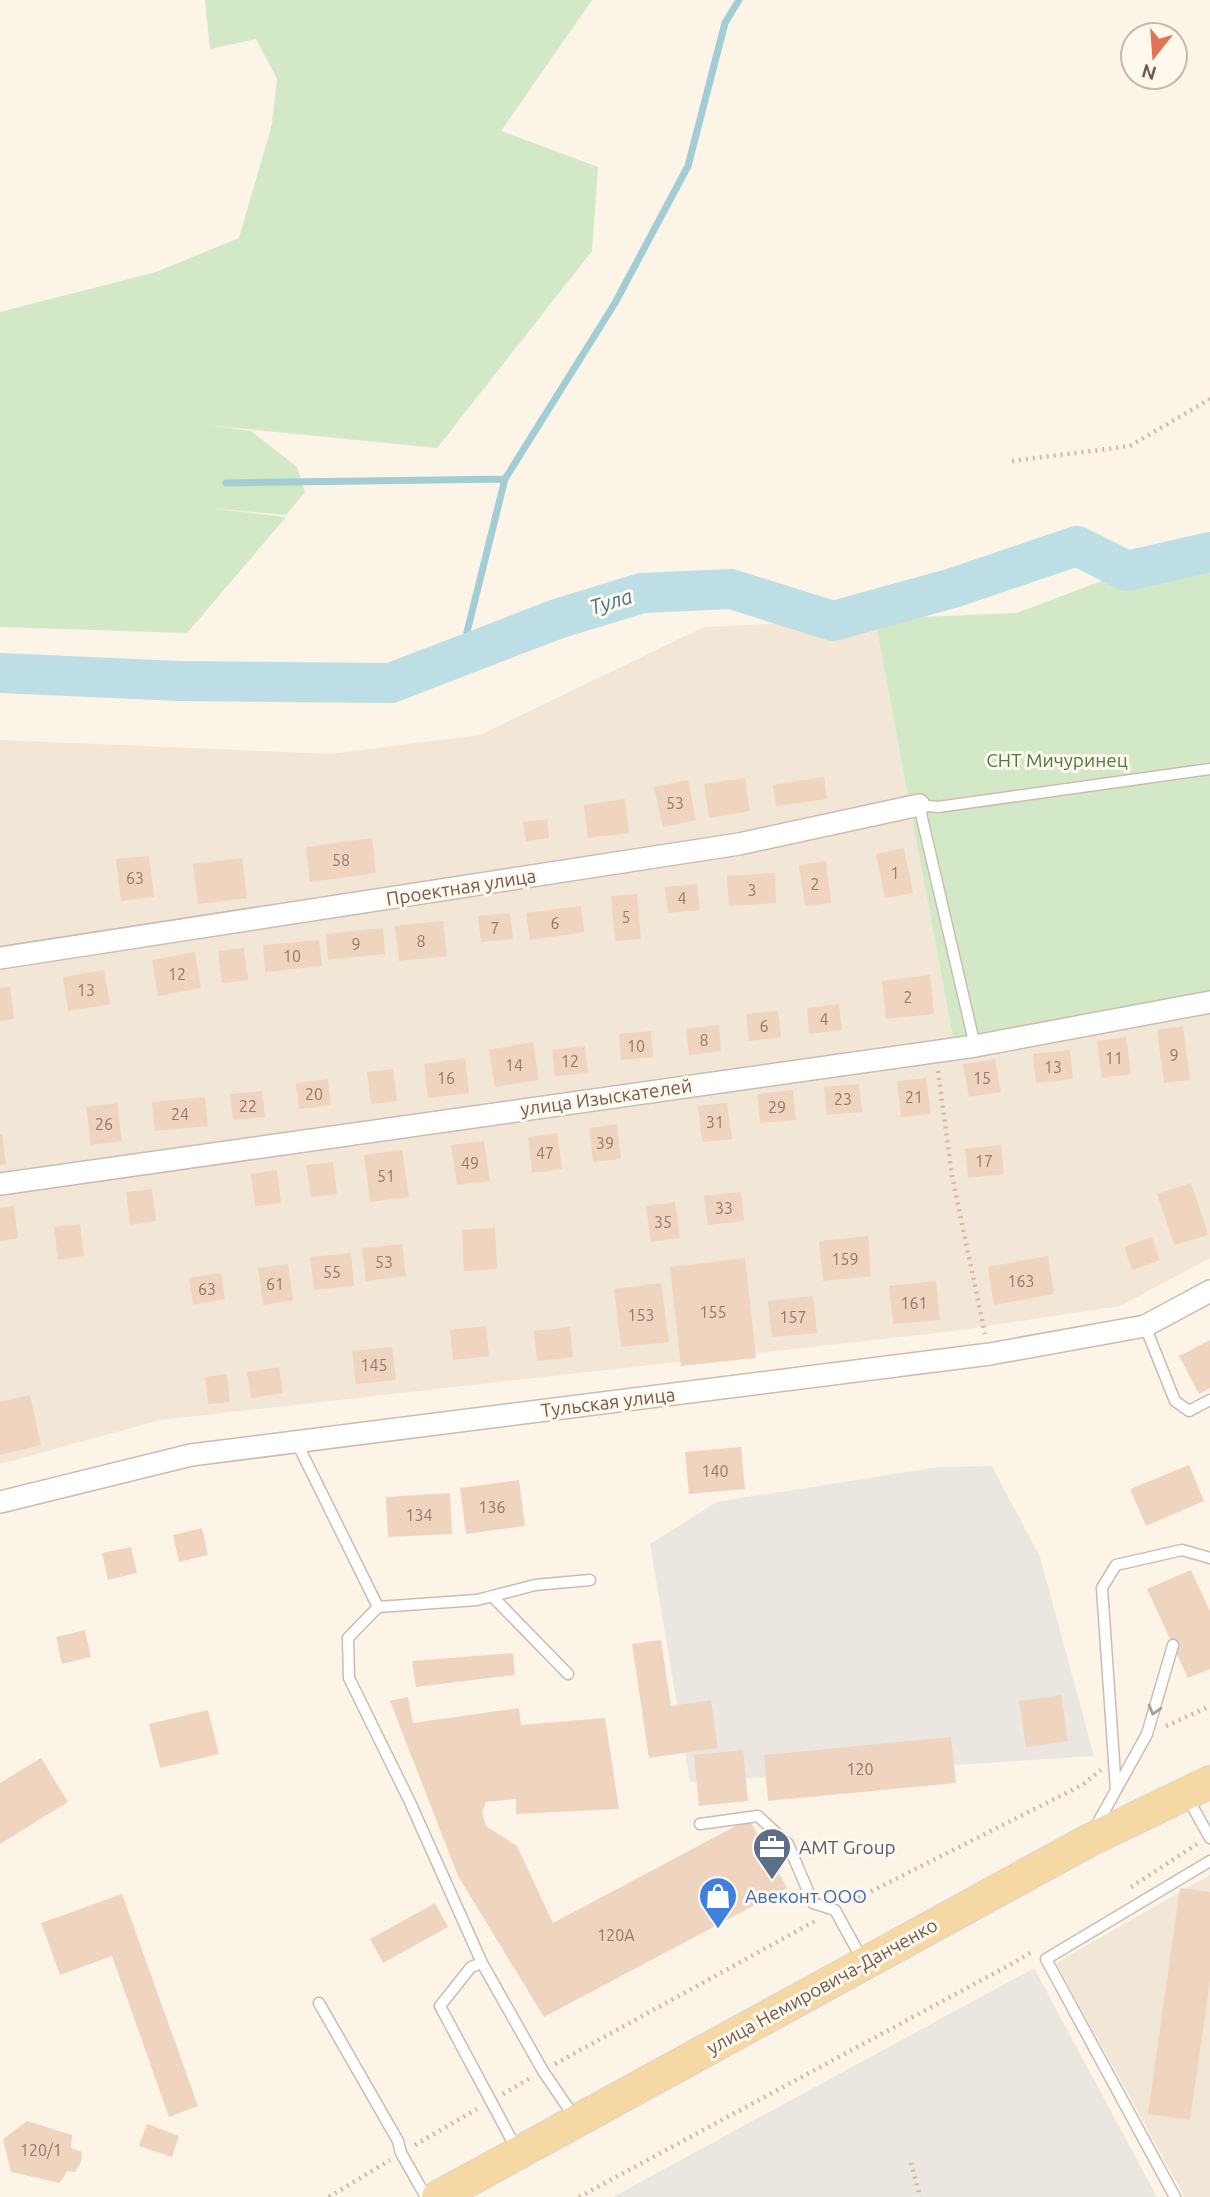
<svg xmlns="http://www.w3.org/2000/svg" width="1210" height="2197" viewBox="0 0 1210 2197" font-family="Ubuntu,sans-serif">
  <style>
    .residential { fill: #f2e6d6 }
    .industrial { fill: #ece6e0 }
    .green { fill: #d3e8c6 }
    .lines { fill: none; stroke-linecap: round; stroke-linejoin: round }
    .stream { stroke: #a3cdd5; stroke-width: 7 }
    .river { stroke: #bcdee4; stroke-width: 40 }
    .building { fill: #efd4c0 }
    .service-casing { stroke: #cdbcae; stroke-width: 13 }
    .minor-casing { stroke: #cdbcae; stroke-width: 24 }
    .primary-casing { stroke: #dbd4d1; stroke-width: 34 }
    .path { stroke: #d4b7a3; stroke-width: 4.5; stroke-dasharray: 2 5; stroke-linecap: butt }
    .service { stroke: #fff; stroke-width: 10 }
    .minor { stroke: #fff; stroke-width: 21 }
    .primary { stroke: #f6d8a4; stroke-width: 32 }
    .oneway { stroke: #ac9d94 }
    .labels { text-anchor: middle; stroke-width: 6; stroke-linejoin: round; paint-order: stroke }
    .number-label { font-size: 16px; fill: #93796a }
    .park-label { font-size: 19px; fill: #547845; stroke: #fef8ed }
    .street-label { font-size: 19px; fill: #745b4d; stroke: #fef8ed }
    .service-label { font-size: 19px; fill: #4e5e75; stroke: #fef8ed; text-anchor: start }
    .shop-label { font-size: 19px; fill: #366cbe; stroke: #fef8ed; text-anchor: start }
    .water-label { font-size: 21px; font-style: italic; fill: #477a85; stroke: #fef8ed }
  </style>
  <rect width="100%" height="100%" fill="#fbf4e7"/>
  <!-- residential -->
  <path class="residential" d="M 875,619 L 955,1048 L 1210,1008 L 1210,1258 L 1120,1306 L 954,1331 L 160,1420 L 0,1464 L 0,740 L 331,754 L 480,735 L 704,627 Z
    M 1210,1875 L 1210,2197 L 1185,2197 L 1056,1963 Z"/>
  <!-- industrial -->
  <path class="industrial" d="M 992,1466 L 1040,1557 L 1094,1756 L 690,1782 L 650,1544 L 717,1502 L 939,1467 Z
    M 1034,1968 L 1157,2197 L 613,2197 Z"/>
  <!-- green -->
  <path class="green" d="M 205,0 L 592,0 L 501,131 L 598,167 L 592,251 L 437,448 L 207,425 L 251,431 L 297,467 L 305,492 L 286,515 L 209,508 L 286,517 L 187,633 L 0,627 L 0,312 L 156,272 L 239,238 L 272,124 L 277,79 L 256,39 L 210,49 Z
    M 1210,540 L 1210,995 L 955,1048 L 875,619 L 1017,613 Z"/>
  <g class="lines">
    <!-- stream -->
    <path class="stream" d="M 226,483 L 505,479
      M 391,683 L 463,648 L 505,479 L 615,303 L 688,166 L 725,23 L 739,0"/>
    <!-- river -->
    <path class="river" d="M 0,673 L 180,681 L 391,683 L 557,619 L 642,593 L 731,589 L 833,621 L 953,588 L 1077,546 L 1127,571 L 1210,552"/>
  </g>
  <!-- building -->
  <path class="building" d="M 824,777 L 827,799 L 776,806 L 773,785 Z
    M 745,778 L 750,811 L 709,818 L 704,784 Z
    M 688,780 L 696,820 L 663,827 L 654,787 Z
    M 625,799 L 629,833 L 588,838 L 584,805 Z
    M 547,819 L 549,838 L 526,841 L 523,822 Z
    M 372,838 L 376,873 L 310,882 L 306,847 Z
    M 904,848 L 913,893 L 885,898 L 876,854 Z
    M 149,856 L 154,897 L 121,901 L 116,859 Z
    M 242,858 L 247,898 L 198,904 L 193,864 Z
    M 826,861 L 831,903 L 805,906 L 799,865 Z
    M 775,873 L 776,903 L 729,906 L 727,876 Z
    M 697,884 L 700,910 L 668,913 L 665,887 Z
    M 637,894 L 641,939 L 615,941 L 611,896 Z
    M 581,906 L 584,932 L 530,940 L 526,913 Z
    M 510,913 L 513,939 L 481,942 L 478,916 Z
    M 443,921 L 447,956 L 399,961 L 395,926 Z
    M 383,928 L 385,954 L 328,960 L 326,934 Z
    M 319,940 L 322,966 L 265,972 L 263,945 Z
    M 244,948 L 248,980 L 222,983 L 218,951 Z
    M 195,952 L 201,988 L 158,996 L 152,960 Z
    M 104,970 L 110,1004 L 68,1011 L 63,977 Z
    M 930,975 L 934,1014 L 886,1019 L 882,981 Z
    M 10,987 L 14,1019 L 0,1021 L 0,988 Z
    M 839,1004 L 842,1030 L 809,1034 L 807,1008 Z
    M 778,1011 L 781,1037 L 749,1041 L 746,1014 Z
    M 719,1025 L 721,1051 L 689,1055 L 686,1029 Z
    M 1183,1026 L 1190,1080 L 1164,1083 L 1157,1030 Z
    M 651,1031 L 653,1057 L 621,1060 L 619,1034 Z
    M 1126,1037 L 1131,1074 L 1102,1078 L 1097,1041 Z
    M 533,1042 L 539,1080 L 495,1087 L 489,1050 Z
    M 585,1046 L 588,1073 L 555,1076 L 552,1050 Z
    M 1070,1050 L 1073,1079 L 1036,1083 L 1033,1054 Z
    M 465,1058 L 469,1093 L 428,1098 L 424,1064 Z
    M 995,1059 L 1001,1092 L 969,1097 L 963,1064 Z
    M 393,1069 L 397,1101 L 371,1104 L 367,1072 Z
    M 926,1078 L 931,1114 L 901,1117 L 897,1081 Z
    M 328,1079 L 331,1105 L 299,1109 L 296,1083 Z
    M 859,1084 L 862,1112 L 827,1115 L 824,1087 Z
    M 793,1090 L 796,1120 L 760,1123 L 757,1094 Z
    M 262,1091 L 265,1117 L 233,1120 L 230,1094 Z
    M 205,1097 L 208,1126 L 155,1131 L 152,1102 Z
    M 117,1103 L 122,1141 L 91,1145 L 86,1107 Z
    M 727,1103 L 732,1139 L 702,1142 L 698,1106 Z
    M 617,1124 L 621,1159 L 593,1162 L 589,1128 Z
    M 557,1133 L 562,1169 L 532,1173 L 528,1137 Z
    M 0,1134 L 2,1134 L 6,1164 L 0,1165 Z
    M 484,1141 L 490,1181 L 457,1185 L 451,1145 Z
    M 1001,1145 L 1004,1174 L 968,1178 L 965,1149 Z
    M 402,1150 L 409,1197 L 370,1202 L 364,1155 Z
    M 333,1162 L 337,1194 L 311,1197 L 306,1165 Z
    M 277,1170 L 281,1203 L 255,1206 L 251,1174 Z
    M 1191,1183 L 1208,1235 L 1174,1245 L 1157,1194 Z
    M 152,1189 L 156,1221 L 130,1225 L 126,1192 Z
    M 741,1192 L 744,1221 L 708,1225 L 704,1196 Z
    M 675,1202 L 680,1238 L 651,1242 L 646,1206 Z
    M 14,1206 L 18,1238 L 0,1241 L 0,1208 Z
    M 80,1224 L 84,1256 L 58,1260 L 54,1227 Z
    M 495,1228 L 497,1269 L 464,1271 L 462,1230 Z
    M 868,1236 L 871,1276 L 823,1281 L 819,1241 Z
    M 1152,1237 L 1160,1260 L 1132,1270 L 1124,1247 Z
    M 402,1244 L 406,1276 L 366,1281 L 362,1248 Z
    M 351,1253 L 354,1286 L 314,1290 L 310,1257 Z
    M 1048,1256 L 1054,1294 L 994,1305 L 988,1267 Z
    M 745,1258 L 756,1358 L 681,1366 L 670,1267 Z
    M 288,1264 L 293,1300 L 263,1305 L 258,1268 Z
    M 221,1273 L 225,1299 L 193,1305 L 189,1278 Z
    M 936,1281 L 940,1320 L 893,1324 L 889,1286 Z
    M 661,1283 L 669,1342 L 621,1347 L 614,1289 Z
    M 813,1296 L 817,1333 L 772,1337 L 768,1301 Z
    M 486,1326 L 489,1356 L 453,1360 L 450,1330 Z
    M 570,1327 L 573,1357 L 537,1361 L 534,1331 Z
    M 1210,1340 L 1210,1388 L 1199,1394 L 1179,1356 Z
    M 392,1347 L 396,1380 L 356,1384 L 352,1351 Z
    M 279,1367 L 283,1393 L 251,1398 L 247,1372 Z
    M 227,1374 L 230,1402 L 208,1404 L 205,1377 Z
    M 30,1395 L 41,1445 L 0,1455 L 0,1402 Z
    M 741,1447 L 745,1489 L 689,1494 L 685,1452 Z
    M 1189,1465 L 1204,1501 L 1146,1526 L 1130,1489 Z
    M 519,1480 L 525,1526 L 466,1534 L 460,1488 Z
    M 450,1493 L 452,1534 L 388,1537 L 386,1497 Z
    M 202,1528 L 208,1555 L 179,1562 L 173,1535 Z
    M 131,1547 L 137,1573 L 108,1580 L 102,1553 Z
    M 1191,1570 L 1210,1611 L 1210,1669 L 1188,1678 L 1147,1589 Z
    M 85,1630 L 91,1657 L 62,1664 L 56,1637 Z
    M 661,1640 L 671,1706 L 711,1700 L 718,1748 L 649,1758 L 632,1644 Z
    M 513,1653 L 515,1675 L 416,1687 L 412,1661 Z
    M 1061,1695 L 1068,1741 L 1026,1747 L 1019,1701 Z
    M 408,1697 L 413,1723 L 519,1708 L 521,1725 L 605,1718 L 619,1809 L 516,1814 L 516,1799 L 486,1802 L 482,1812 L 486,1826 L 517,1846 L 553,1923 L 749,1819 L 787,1888 L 544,2017 L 458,1876 L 390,1701 Z
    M 208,1710 L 219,1754 L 160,1768 L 149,1724 Z
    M 951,1737 L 956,1783 L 768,1801 L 764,1755 Z
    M 743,1750 L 748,1801 L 699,1806 L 694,1755 Z
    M 41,1758 L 68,1802 L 0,1844 L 0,1783 Z
    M 1180,1888 L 1210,1892 L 1210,1981 L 1190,2120 L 1148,2114 Z
    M 122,1894 L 198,2106 L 169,2117 L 112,1956 L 60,1975 L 41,1923 Z
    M 435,1903 L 448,1927 L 383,1963 L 370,1939 Z
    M 27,2121 L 72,2135 L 71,2148 L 82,2152 L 81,2162 L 75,2172 L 67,2171 L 60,2183 L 11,2172 L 3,2139 Z
    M 147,2124 L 179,2136 L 172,2157 L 139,2146 Z"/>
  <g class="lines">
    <defs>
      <path id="service" d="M 975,1046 L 919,805 L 938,807 L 1210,769
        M 1145,1326 L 1175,1401 L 1189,1411 L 1210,1400
        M 297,1443 L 378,1607
        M 492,1596 L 568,1674
        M 1116,1790 L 1102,1588 L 1116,1565 L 1182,1550 L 1210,1558
        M 1186,1795 L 1210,1838
        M 700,1824 L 758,1816 L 788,1844 L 813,1903 L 835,1910 L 863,1961
        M 1095,1828 L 1147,1734 L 1173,1645
        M 482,1963 L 471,1967 L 440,2006 L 517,2150
        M 319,2003 L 398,2141 L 401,2153 L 426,2197
        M 575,2118 L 543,2071 L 482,1963 L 409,1800 L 349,1678 L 348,1638 L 378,1607 L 477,1600 L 535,1585 L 590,1580
        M 1175,2197 L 1046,1959 L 1210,1861"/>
      <path id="minor" d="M 0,958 L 739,844 L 919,805
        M 0,1184 L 975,1046 L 1210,1002
        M 0,1502 L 191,1455 L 990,1354 L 1145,1326 L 1210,1291"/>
      <path id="primary" d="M 438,2197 L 1088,1841 L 1210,1782"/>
    </defs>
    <!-- service casing -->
    <use href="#service" class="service-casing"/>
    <!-- minor casing -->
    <use href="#minor" class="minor-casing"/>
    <!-- primary casing -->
    <use href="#primary" class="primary-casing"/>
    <!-- path -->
    <path class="path" d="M 1012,461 L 1130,446 L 1210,399
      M 938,1071 L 952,1176 L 985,1334
      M 1166,1726 L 1210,1706
      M 1131,1887 L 1197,1844
      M 846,1904 L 1082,1785 L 1101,1770
      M 555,2064 L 817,1920
      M 503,2094 L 532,2077
      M 415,2145 L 477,2109
      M 911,2163 L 920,2197
      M 329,2197 L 390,2160
      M 579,2197 L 1015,1962 L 1033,1951"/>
    <!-- service -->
    <use href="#service" class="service"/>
    <!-- minor -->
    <use href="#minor" class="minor"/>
    <!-- primary -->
    <use href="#primary" class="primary"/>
  </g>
  <!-- one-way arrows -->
  <defs><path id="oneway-chevron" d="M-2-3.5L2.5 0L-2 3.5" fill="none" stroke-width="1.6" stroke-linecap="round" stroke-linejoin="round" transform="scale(1.75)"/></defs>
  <use class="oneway" href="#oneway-chevron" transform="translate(1154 1710) rotate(106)"/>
  <!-- icons -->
  <defs>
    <symbol id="office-pin" viewBox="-11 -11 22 30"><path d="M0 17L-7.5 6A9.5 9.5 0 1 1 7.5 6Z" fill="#5c6f8a" stroke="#fef8ed"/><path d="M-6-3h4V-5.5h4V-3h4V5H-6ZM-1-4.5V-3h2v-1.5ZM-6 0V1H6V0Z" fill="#fff"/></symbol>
    <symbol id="shop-pin" viewBox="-11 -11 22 30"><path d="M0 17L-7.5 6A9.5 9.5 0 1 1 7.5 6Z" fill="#3f7fe0" stroke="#fef8ed"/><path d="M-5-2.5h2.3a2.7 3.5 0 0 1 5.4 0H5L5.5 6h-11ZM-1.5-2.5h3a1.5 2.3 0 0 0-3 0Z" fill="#fff"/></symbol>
  </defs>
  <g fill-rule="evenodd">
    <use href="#office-pin" x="750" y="1825" width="44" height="60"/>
    <use href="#shop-pin" x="696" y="1874" width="44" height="60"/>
  </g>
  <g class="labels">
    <!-- number labels -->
    <g class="number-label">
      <text x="675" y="809">53</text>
      <text x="341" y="866">58</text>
      <text x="895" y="879">1</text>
      <text x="135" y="884">63</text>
      <text x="815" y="890">2</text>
      <text x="752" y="896">3</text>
      <text x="682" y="904">4</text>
      <text x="626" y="923">5</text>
      <text x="555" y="929">6</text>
      <text x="495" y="934">7</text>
      <text x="421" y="947">8</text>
      <text x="356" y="950">9</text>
      <text x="292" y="962">10</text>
      <text x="177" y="980">12</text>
      <text x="86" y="996">13</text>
      <text x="908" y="1003">2</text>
      <text x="824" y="1025">4</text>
      <text x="764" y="1032">6</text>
      <text x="704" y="1046">8</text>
      <text x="636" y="1052">10</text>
      <text x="1174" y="1061">9</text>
      <text x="1114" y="1064">11</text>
      <text x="570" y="1067">12</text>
      <text x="514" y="1071">14</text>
      <text x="1053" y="1073">13</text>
      <text x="446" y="1084">16</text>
      <text x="982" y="1084">15</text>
      <text x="314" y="1100">20</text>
      <text x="914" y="1103">21</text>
      <text x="843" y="1105">23</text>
      <text x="248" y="1112">22</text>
      <text x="777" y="1113">29</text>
      <text x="180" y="1120">24</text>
      <text x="715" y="1128">31</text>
      <text x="104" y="1130">26</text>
      <text x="605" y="1149">39</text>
      <text x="545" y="1159">47</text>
      <text x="984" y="1167">17</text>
      <text x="470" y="1169">49</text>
      <text x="386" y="1182">51</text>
      <text x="724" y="1214">33</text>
      <text x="663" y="1228">35</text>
      <text x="845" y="1265">159</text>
      <text x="384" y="1268">53</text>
      <text x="332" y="1278">55</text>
      <text x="1021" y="1287">163</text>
      <text x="275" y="1290">61</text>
      <text x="207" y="1295">63</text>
      <text x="914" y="1309">161</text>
      <text x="713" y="1318">155</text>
      <text x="641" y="1321">153</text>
      <text x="793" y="1323">157</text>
      <text x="374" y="1371">145</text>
      <text x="715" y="1477">140</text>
      <text x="492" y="1513">136</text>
      <text x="419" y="1521">134</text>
      <text x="860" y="1775">120</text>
      <text x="616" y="1941">120А</text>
      <text x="41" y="2156">120/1</text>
    </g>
    <!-- park labels -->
    <g class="park-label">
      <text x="1057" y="767">СНТ Мичуринец</text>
    </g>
    <!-- street labels -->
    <g class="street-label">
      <text transform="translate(461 887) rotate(-9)" y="7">Проектная улица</text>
      <text transform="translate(606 1097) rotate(-8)" y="7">улица Изыскателей</text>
      <text transform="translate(608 1402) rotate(-7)" y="7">Тульская улица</text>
      <text transform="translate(822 1986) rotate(-29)" y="7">улица Немировича-Данченко</text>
    </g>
    <!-- service labels -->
    <g class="service-label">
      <text x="799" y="1854">АМТ Group</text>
    </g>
    <!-- shop labels -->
    <g class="shop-label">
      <text x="745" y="1903">Авеконт ООО</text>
    </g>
    <!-- water labels -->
    <g class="water-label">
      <text transform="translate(611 602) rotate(-17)" y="7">Тула</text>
    </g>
  </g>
  <!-- north arrow -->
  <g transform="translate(1154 56) rotate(197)"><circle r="33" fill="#fef8ed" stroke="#c7b9ad" stroke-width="2"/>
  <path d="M0-5L12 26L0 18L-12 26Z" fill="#de7454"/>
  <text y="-10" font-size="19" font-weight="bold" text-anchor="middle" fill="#745b4d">N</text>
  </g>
</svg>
